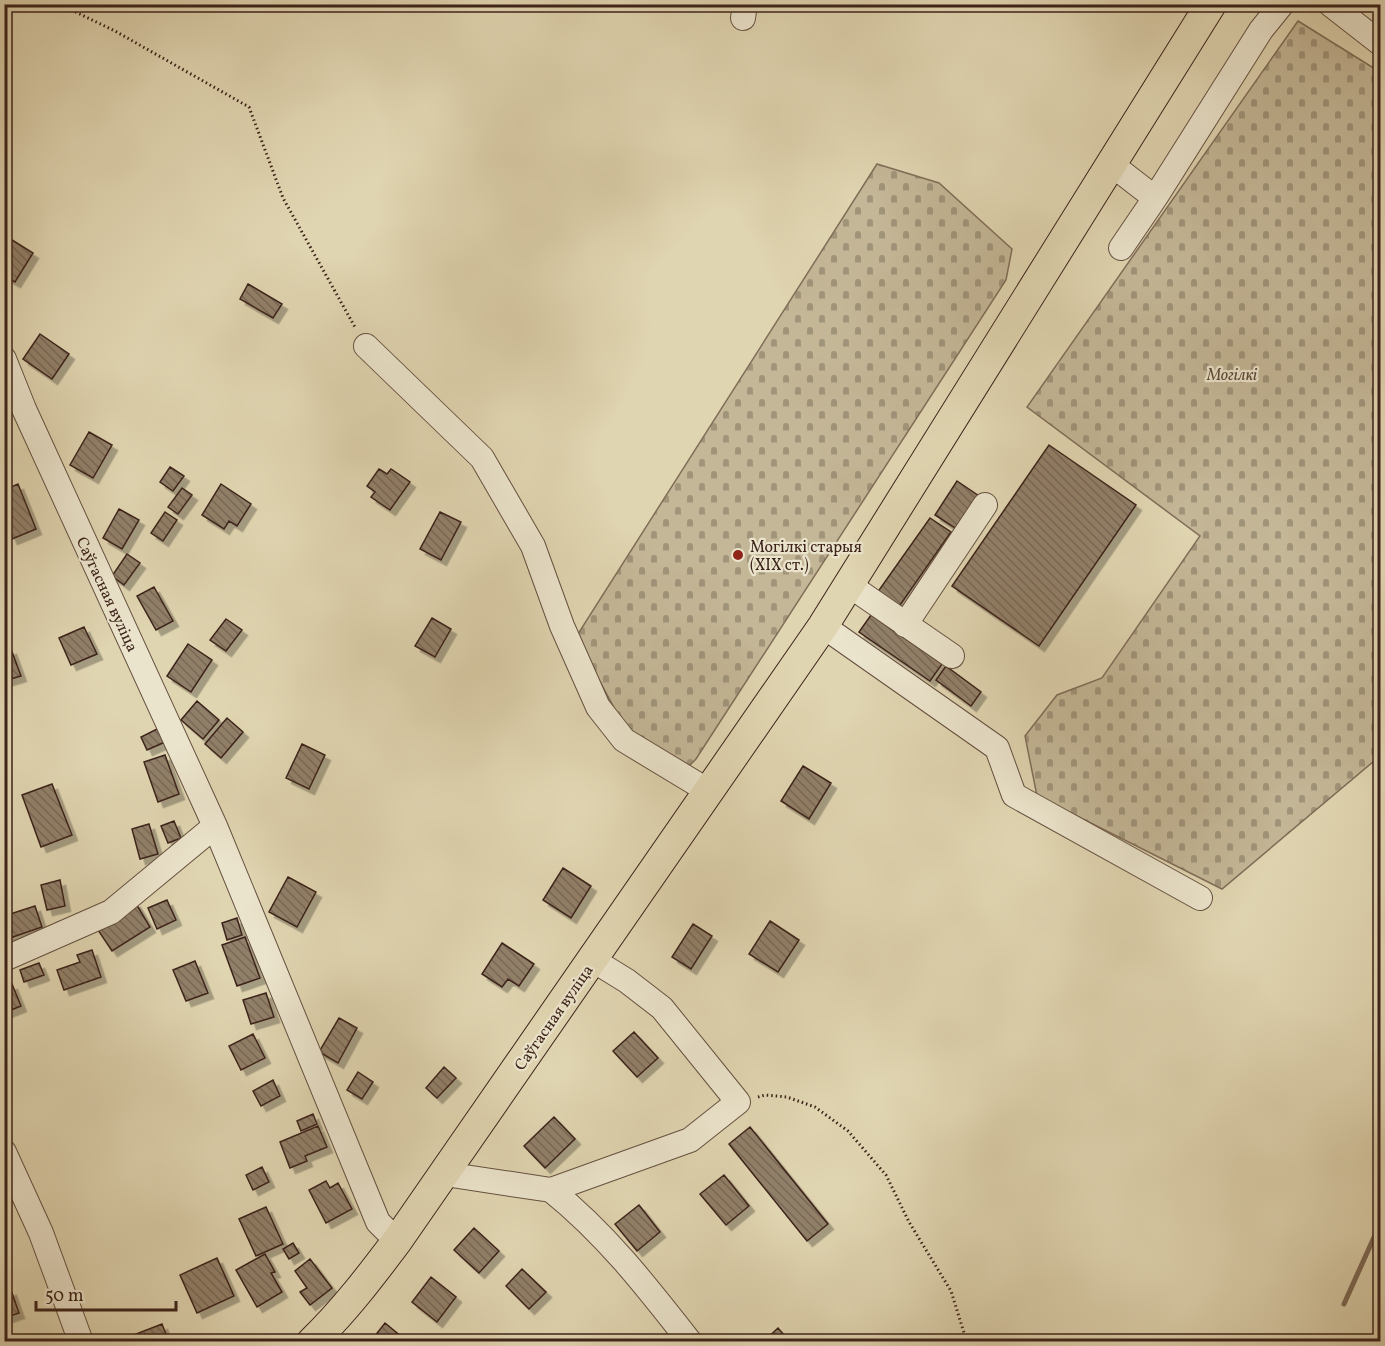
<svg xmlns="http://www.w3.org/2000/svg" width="1385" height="1346" viewBox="0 0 1385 1346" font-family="Vollkorn,serif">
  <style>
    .cemetery { fill: url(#cemetery-stones); stroke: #806d58; stroke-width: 1.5 }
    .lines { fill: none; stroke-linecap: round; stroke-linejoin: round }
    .stream { stroke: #7d6956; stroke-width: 5 }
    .building { fill: url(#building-back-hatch); stroke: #3c231a; stroke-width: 1.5; filter: url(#shadow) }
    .minor-casing { stroke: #655040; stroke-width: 26 }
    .major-casing { stroke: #3c231a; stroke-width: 32 }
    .path { stroke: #3c231a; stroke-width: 3; stroke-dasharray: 1.5 3; stroke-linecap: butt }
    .minor { stroke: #ebe4cc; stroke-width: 24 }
    .major { stroke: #e0d5b1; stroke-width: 30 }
    .poi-dot { fill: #8f2418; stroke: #ebe4cc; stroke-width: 2 }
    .labels { text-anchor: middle; stroke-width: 4.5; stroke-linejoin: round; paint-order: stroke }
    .park-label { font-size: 16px; font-style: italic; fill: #5e4839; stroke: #ebe4cc }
    .poi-label { font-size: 16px; fill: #3c231a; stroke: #ebe4cc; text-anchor: start }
    .street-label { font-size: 16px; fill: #3c231a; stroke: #ebe4cc }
  </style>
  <defs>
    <pattern id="cemetery-stones" width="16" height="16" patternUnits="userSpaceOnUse" patternTransform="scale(1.5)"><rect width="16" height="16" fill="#c4b797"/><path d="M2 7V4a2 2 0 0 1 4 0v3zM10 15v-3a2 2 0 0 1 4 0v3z" fill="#a0947a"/></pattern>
    <pattern id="building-back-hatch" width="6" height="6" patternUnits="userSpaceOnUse" patternTransform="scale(1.5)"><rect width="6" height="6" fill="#918069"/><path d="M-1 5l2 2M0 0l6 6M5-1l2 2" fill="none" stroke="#786856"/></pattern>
    <filter id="shadow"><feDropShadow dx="5.5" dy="5.5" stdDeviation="0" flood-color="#0004"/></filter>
  </defs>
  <rect width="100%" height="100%" fill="#e0d5b1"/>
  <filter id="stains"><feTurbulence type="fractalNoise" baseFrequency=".00333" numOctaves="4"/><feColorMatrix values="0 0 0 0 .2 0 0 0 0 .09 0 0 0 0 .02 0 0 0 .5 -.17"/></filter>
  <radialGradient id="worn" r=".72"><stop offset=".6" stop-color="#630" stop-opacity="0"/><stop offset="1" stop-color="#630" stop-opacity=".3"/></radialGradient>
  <!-- cemetery -->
  <path class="cemetery" d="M 1298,21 L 1380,72 L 1380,756 L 1222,889 L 1037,796 L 1025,736 L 1057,695 L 1102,678 L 1200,536 L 1027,407 Z
    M 877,164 L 939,183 L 1012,249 L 1006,280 L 696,759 L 687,768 L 625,728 L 576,637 Z"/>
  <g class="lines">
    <!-- stream -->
    <path class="stream" d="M 1344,1304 L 1380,1224"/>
  </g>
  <!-- building -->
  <path class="building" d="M 4,235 L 33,253 L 15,282 L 4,276 Z
    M 248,284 L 282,304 L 273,318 L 240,299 Z
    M 40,334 L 69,354 L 52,379 L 23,359 Z
    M 89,432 L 112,445 L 93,478 L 70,465 Z
    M 1049,445 L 1136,505 L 1039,646 L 952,586 Z
    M 170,467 L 184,476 L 173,491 L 160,482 Z
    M 379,469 L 387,474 L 391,469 L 410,482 L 390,510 L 371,497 L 375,492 L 367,486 Z
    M 957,481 L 979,496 L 958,530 L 935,515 Z
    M 18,484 L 36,529 L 12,539 L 4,521 L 4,490 Z
    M 221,484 L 251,504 L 237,526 L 229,521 L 224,529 L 202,515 Z
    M 182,488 L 192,495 L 178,514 L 168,507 Z
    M 119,509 L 139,520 L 122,549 L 103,538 Z
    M 165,512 L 177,520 L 163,541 L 151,533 Z
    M 440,512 L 461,522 L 441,560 L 420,549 Z
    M 930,518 L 951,532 L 898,608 L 877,593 Z
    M 127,554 L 140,563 L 124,585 L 112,576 Z
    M 154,587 L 173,621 L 156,630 L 137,596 Z
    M 871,615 L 942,664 L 930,681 L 859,632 Z
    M 432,618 L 451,629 L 435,657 L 415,646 Z
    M 226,619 L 242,630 L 226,651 L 210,640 Z
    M 84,627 L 97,654 L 71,665 L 59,638 Z
    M 188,644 L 212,660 L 191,692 L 167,676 Z
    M 11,649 L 21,676 L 4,681 L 4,652 Z
    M 946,666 L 981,692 L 971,706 L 936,680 Z
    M 197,701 L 219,720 L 203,739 L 181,720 Z
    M 227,718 L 243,732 L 221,758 L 205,744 Z
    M 159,728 L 165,742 L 147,750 L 141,737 Z
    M 302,744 L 325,755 L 309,789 L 286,778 Z
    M 165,755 L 179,794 L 158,802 L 144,762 Z
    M 803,766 L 831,783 L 809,819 L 781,801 Z
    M 52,784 L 72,835 L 41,847 L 22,795 Z
    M 174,821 L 181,838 L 168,843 L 161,826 Z
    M 149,824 L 158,854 L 140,859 L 132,829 Z
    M 563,868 L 591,886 L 571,918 L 543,900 Z
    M 288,877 L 316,892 L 297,927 L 269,912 Z
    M 60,880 L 65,906 L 47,910 L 41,885 Z
    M 167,900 L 176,920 L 157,929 L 148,908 Z
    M 135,902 L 150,927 L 112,951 L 96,927 Z
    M 35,906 L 42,927 L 7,939 L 4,930 L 4,916 Z
    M 237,918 L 242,935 L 227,940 L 222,923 Z
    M 770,921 L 799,940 L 778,972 L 749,954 Z
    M 693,924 L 712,936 L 691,969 L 672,957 Z
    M 245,937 L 260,978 L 237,986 L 222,945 Z
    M 502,943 L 534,964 L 519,986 L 508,979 L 502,987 L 482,974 Z
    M 92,950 L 101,977 L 64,990 L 57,970 L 80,962 L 77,955 Z
    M 195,961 L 208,993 L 186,1001 L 173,970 Z
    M 39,963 L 44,975 L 24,982 L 20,970 Z
    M 12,984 L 21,1006 L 6,1012 L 4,1007 L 4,987 Z
    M 266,993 L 274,1017 L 251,1024 L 243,1000 Z
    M 339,1018 L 357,1028 L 338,1063 L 319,1052 Z
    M 634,1032 L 658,1058 L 637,1077 L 613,1051 Z
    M 253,1034 L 265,1058 L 241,1070 L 229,1046 Z
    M 444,1067 L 456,1078 L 437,1098 L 426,1088 Z
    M 358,1072 L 373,1082 L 362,1099 L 347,1090 Z
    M 273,1080 L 280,1096 L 261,1106 L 253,1091 Z
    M 313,1114 L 317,1124 L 301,1131 L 297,1121 Z
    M 554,1117 L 575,1139 L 545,1168 L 524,1146 Z
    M 318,1126 L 327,1147 L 305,1156 L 307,1161 L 290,1168 L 280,1142 Z
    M 750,1127 L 828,1224 L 807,1241 L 729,1144 Z
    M 262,1167 L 269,1182 L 253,1190 L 246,1175 Z
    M 724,1175 L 749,1206 L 726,1225 L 700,1194 Z
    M 326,1181 L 330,1188 L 338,1183 L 352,1209 L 326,1223 L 309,1190 Z
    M 639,1205 L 660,1232 L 637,1251 L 615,1224 Z
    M 266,1207 L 283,1244 L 256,1256 L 239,1219 Z
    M 474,1228 L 499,1251 L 479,1273 L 454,1250 Z
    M 293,1243 L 299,1253 L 289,1259 L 283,1249 Z
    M 265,1254 L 275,1272 L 271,1273 L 282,1292 L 257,1307 L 236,1270 Z
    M 217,1258 L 234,1296 L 197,1313 L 180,1275 Z
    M 310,1259 L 332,1288 L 310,1305 L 300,1292 L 307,1288 L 295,1271 Z
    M 522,1269 L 546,1292 L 529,1309 L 506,1286 Z
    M 431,1277 L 456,1297 L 437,1322 L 412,1302 Z
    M 11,1290 L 19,1313 L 4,1318 L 4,1292 Z
    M 385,1323 L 408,1342 L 370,1342 Z
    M 162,1324 L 169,1342 L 118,1342 L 118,1341 Z
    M 778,1328 L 790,1342 L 763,1342 Z"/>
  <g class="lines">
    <defs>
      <path id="minor" d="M 1330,4 L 1380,43
        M 743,18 L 745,4
        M 1111,164 L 1155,198 L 1121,248
        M 1155,198 L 1261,30 L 1282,4
        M 366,346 L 482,458 L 533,546 L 562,626 L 598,707 L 624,740 L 710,792
        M 4,359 L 24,409 L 215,826 L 378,1222 L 397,1241
        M 849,585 L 952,656
        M 905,625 L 985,505
        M 823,626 L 997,748 L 1014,795 L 1200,898
        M 4,959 L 111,912 L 215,826
        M 4,1152 L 41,1233 L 81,1342
        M 445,1174 L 551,1190 L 690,1140 L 738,1102 L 662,1008 L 627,981 L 593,960
        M 551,1190 C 605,1233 647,1287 690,1342"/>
      <path id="major" d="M 312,1342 C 344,1311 370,1277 397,1241 L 823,626 L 1211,4"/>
    </defs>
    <!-- minor casing -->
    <use href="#minor" class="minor-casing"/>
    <!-- major casing -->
    <use href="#major" class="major-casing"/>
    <!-- path -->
    <path class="path" d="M 59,4 L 115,31 L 249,107 L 283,198 L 356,329
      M 758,1097 L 765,1095 L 787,1097 L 815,1107 L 848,1131 L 886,1175 L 909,1222 L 951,1291 L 965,1336 L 965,1342"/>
    <!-- minor -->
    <use href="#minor" class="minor"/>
    <!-- major -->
    <use href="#major" class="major"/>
  </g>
  <!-- markers -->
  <circle class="poi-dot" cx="738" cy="555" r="6"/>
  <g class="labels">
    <!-- park labels -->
    <g class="park-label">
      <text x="1232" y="380">Могілкі</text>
    </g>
    <!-- poi labels -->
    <g class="poi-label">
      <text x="750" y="552">Могілкі старыя<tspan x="750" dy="18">(XIX ст.)</tspan></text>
    </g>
    <!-- street labels -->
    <g class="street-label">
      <text transform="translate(108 594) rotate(65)" y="6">Саўгасная вуліца</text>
      <text transform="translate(553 1017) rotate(-55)" y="6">Саўгасная вуліца</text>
    </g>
  </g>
  <!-- margin -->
  <rect width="1385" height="1346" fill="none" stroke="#e0d5b1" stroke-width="24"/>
  <rect x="6" y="6" width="1373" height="1334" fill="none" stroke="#3c231a" stroke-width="3"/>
  <rect x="12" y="12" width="1361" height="1322" fill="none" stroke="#3c231a" stroke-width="1.5"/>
  <!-- scale -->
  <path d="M36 1301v9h140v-9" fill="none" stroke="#3c231a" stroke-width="3"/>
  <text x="45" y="1301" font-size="18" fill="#3c231a" stroke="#ebe4cc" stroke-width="4.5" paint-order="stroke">50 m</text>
  <rect width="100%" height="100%" filter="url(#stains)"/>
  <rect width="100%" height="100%" fill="url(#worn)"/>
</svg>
